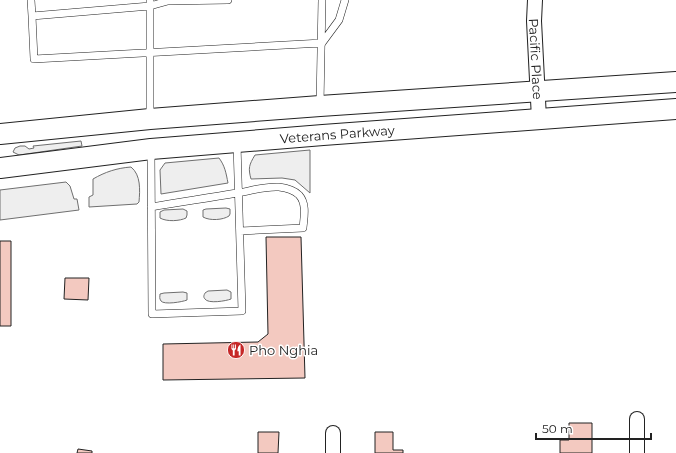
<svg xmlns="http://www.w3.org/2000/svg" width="676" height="453" viewBox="0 0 676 453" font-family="Montserrat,sans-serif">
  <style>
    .green { fill: #eee; stroke: #6f6f6f }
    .building { fill: #f3c9c0; stroke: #222 }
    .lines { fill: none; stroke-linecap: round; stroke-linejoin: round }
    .service-casing { stroke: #222; stroke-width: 8 }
    .minor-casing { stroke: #222; stroke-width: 16 }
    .secondary-casing { stroke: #222; stroke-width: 22 }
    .service { stroke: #fff; stroke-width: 7 }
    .minor { stroke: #fff; stroke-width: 14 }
    .secondary { stroke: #fff; stroke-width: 20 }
    .labels { text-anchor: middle; stroke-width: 3; stroke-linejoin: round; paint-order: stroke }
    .street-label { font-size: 13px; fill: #222; stroke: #fff }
    .poi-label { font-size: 13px; fill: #222; stroke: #fff; text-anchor: start }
  </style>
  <rect width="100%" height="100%" fill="#fff"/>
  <!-- green -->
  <path class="green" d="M 81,141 L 82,146 L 19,155 L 13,152 L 15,148 L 20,146 L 25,146 L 29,149 L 34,148 L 33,146 Z
    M 310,150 L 310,193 L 295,180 L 282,178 L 251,179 C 248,168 249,165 255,155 Z
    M 219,158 C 225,166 226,173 228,183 L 161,194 L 160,170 L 165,163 Z
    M 131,167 C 141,175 140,190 139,202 L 137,204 L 89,207 L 89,197 L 93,195 L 93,179 C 105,172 117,168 131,167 Z
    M 66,182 L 70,186 L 74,199 L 77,199 L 79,210 L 0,220 L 0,190 Z
    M 226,208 L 230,209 L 230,214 L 229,216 C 223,220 210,221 203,217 L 203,210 L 206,209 Z
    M 183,209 L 187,211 L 187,215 L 186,218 C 180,221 167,222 160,218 L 160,212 L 164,210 Z
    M 227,290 L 231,292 L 231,299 C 226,301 208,304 205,299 C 203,297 204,295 205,293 L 208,291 Z
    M 183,292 L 187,293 L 187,300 C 182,302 164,305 161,301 C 159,298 160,297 160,294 L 164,293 Z"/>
  <!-- building -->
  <path class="building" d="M 266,237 L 301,237 L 305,378 L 163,380 L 163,344 L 258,342 L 268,334 Z
    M 0,241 L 11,241 L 11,326 L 0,326 Z
    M 65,278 L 89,278 L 88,300 L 64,299 Z
    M 569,423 L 592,423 L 592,453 L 560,453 L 560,440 L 569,440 Z
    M 258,432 L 279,432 L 278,453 L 258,453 Z
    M 375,432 L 393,432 L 393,450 L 403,450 L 403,453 L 375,453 Z
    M 78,449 L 92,451 L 92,453 L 77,453 Z"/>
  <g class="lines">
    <defs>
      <path id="service" d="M 31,0 L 32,16
        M 150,0 L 150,117
        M 228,0 L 168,1 L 150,6 L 32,16 L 34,59 L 322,43
        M 322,43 L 339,20 L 345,0
        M 320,104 L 322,0
        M 151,151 L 152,314 L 242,311 L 237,144
        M 151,207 C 180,202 208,198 237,193 C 251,191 264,186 279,187 C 287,188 294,190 299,195 C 307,204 304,217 303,228 L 240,231"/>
      <g id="minor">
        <path id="s1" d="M 535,0 L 534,21 L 539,119"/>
        <path d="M 637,419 L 637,453"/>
        <path d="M 333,453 L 333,433"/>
      </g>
      <g id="secondary">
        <path d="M 0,134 L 150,119 L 320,106 L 676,82"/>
        <path id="s2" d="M 0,168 L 151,149 L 323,135 L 676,109"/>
      </g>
    </defs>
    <!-- service casing -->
    <use href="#service" class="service-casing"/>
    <!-- minor casing -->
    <use href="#minor" class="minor-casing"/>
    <!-- secondary casing -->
    <use href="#secondary" class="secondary-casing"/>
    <!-- service -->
    <use href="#service" class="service"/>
    <!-- minor -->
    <use href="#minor" class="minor"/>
    <!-- secondary -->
    <use href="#secondary" class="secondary"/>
  </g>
  <!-- icons -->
  <defs>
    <symbol id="restaurant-disc" viewBox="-11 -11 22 22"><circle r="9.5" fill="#c62828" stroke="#fff"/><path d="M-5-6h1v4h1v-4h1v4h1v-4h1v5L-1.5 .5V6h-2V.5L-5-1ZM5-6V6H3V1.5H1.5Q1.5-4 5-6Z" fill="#fff"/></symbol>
  </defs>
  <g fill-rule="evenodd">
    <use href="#restaurant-disc" x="226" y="340" width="20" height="20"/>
  </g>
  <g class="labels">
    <!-- street labels -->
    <g class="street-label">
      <text dy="5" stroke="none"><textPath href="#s1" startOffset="59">Pacific Place</textPath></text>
      <text dy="5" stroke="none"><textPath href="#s2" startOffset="339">Veterans Parkway</textPath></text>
    </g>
    <!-- poi labels -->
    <g class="poi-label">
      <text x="249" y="355">Pho Nghia</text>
    </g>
  </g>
  <!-- scale -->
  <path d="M536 433v6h115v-6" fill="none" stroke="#222222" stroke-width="2"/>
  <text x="542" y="433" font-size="12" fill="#222222" stroke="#ffffff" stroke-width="3" paint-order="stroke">50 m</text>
</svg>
